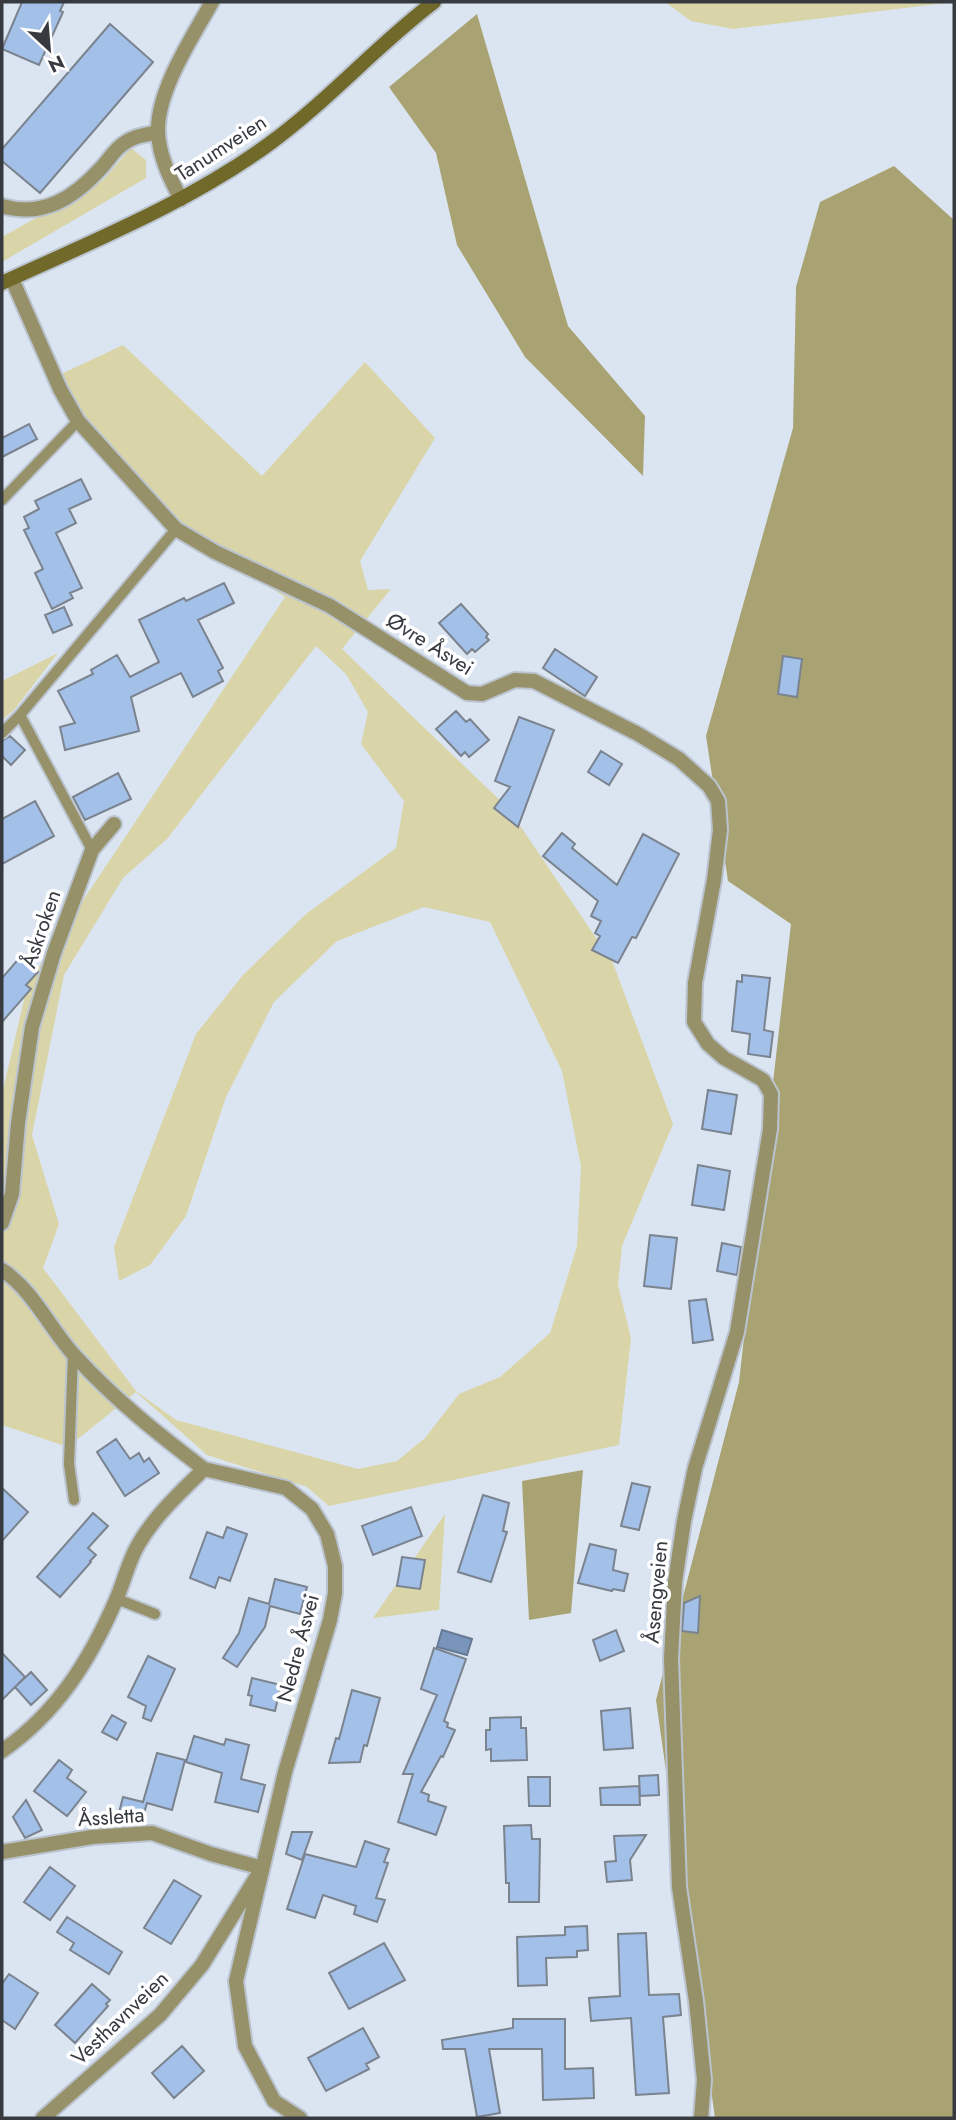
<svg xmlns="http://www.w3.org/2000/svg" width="956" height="2120" viewBox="0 0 956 2120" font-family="Jost,sans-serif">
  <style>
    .green { fill: #dad5a8; fill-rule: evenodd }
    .forest { fill: #a9a374 }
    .water { fill: #7a95bb; stroke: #667a96; stroke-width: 2 }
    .building { fill: #a3c0e8; stroke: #7a838e; stroke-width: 2 }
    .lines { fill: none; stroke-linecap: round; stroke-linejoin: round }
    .lane-casing { stroke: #bac3ce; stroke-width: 14 }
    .street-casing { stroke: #bac3ce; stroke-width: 18 }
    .secondary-casing { stroke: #bac3ce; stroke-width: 18 }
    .lane { stroke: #969169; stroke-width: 10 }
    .street { stroke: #969169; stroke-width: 14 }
    .secondary { stroke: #716929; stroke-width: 14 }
    .labels { text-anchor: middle; stroke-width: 7; stroke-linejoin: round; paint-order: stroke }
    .street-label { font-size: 21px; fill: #373b40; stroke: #fff }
  </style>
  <rect width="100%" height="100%" fill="#dbe5f2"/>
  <!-- green -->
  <path class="green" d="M 665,2 L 954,2 L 733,29 L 691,21 Z
    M 131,148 L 146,160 L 146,178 L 2,262 L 2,237 L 103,180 Z
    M 123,345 L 262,476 L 365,362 L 435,438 L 360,561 L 368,590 L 391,589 L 342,649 L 508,808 L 613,963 L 673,1124 L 622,1246 L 618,1285 L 631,1338 L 619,1445 L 329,1506 L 307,1487 L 207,1455 L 136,1392 L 68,1447 L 2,1425 L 2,1094 L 28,983 L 285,597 L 180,528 L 87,433 L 57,376 ZM 316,646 L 346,674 L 368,712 L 361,744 L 404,801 L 396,848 L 306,914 L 243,975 L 196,1034 L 114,1247 L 119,1281 L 150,1265 L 186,1216 L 226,1097 L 274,1002 L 337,941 L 424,907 L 490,922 L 562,1071 L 581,1166 L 577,1246 L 550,1333 L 500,1377 L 459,1394 L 425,1438 L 397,1461 L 358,1469 L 176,1420 L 136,1391 L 43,1268 L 59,1224 L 32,1135 L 64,975 L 123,878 L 167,839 Z
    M 58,653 L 14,710 L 2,720 L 2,681 Z
    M 445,1514 L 439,1610 L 373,1618 Z"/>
  <!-- forest -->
  <path class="forest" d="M 477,14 L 568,326 L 645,416 L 643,476 L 525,357 L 457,245 L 436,153 L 389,87 Z
    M 894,166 L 954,220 L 954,2118 L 715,2118 L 656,1700 L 739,1382 L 791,924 L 728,881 L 706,736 L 793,428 L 796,287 L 820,202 Z
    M 583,1470 L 571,1613 L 529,1620 L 522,1481 Z"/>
  <!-- water -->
  <path class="water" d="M 442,1630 L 472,1639 L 467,1655 L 437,1647 Z"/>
  <!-- building -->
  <path class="building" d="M 22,2 L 64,2 L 60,11 L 63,12 L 39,65 L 2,49 Z
    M 110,24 L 153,62 L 40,193 L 2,161 L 2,149 Z
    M 29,424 L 37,439 L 2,457 L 2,438 Z
    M 81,479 L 91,499 L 69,509 L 76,523 L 56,533 L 82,588 L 70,593 L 73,598 L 52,609 L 35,573 L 43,569 L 24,530 L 29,528 L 24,517 L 39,509 L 35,501 Z
    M 224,583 L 234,603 L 198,620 L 223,668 L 218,671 L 223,681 L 193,697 L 181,673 L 131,697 L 139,731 L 65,750 L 60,727 L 75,723 L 58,691 L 93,674 L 91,670 L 117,655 L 130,677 L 159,662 L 139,620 L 184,598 L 186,601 Z
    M 461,604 L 488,634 L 486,637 L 489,640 L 475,652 L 472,649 L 467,654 L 439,623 Z
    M 64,607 L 72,625 L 53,633 L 45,615 Z
    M 555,649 L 597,677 L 585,696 L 543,668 Z
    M 783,656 L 802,659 L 797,697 L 778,694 Z
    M 456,711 L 466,722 L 470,719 L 489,740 L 469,757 L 465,752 L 461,756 L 436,729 Z
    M 519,717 L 554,730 L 518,827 L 494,808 L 510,787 L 495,781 Z
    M 10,736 L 25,750 L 11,765 L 2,756 L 2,741 Z
    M 601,751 L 622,764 L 609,785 L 588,772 Z
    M 118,773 L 131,799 L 85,820 L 73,797 Z
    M 35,801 L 54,836 L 2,864 L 2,819 Z
    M 562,833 L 575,844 L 572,848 L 617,885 L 643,834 L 679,854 L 636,938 L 632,937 L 618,963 L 592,950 L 600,936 L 595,933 L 601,921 L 591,916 L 598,901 L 543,856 Z
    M 22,955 L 38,972 L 26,985 L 31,989 L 2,1022 L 2,978 Z
    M 742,975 L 770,978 L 764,1030 L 773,1032 L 770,1057 L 748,1054 L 750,1034 L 732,1031 L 737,981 L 742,982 Z
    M 708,1090 L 737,1095 L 731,1134 L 702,1129 Z
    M 698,1165 L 730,1171 L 724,1210 L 692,1205 Z
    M 650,1235 L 677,1238 L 671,1289 L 644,1286 Z
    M 722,1243 L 741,1247 L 737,1275 L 717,1271 Z
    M 706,1299 L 713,1340 L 693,1343 L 689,1301 Z
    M 116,1439 L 130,1459 L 139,1453 L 144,1462 L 149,1458 L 159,1473 L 125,1496 L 97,1452 Z
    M 632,1483 L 650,1487 L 639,1530 L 621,1526 Z
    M 2,1488 L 28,1512 L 2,1541 Z
    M 483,1495 L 509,1503 L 503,1531 L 507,1532 L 491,1582 L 458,1572 Z
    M 411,1507 L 422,1536 L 373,1555 L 362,1526 Z
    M 93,1513 L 108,1526 L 88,1548 L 96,1555 L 90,1561 L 91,1562 L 60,1597 L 37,1577 Z
    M 227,1527 L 247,1534 L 230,1581 L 219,1577 L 215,1588 L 190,1578 L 207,1532 L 223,1538 Z
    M 590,1544 L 616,1550 L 613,1570 L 628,1574 L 624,1591 L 613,1589 L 612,1591 L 578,1583 Z
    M 402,1557 L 425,1560 L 420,1589 L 397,1586 Z
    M 275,1579 L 307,1587 L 300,1614 L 270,1606 L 265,1627 L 237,1667 L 223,1658 L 239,1633 L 249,1598 L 269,1604 Z
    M 700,1596 L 698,1633 L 682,1631 L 684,1603 Z
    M 616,1630 L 624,1651 L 600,1661 L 593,1640 Z
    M 434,1648 L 466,1659 L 444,1721 L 448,1723 L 447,1727 L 455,1730 L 443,1757 L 441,1756 L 421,1792 L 429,1795 L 428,1801 L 446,1807 L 436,1835 L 398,1822 L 413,1774 L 403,1774 L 437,1695 L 421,1689 Z
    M 2,1653 L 25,1677 L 2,1700 Z
    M 148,1656 L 175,1669 L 151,1721 L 143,1718 L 146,1706 L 128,1697 Z
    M 31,1672 L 47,1690 L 31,1705 L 15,1687 Z
    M 252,1678 L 281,1685 L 275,1711 L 250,1705 L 252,1696 L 248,1695 Z
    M 352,1690 L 380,1698 L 367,1746 L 364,1745 L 360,1762 L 329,1763 L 336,1738 L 339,1739 Z
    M 630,1708 L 633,1748 L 604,1750 L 601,1711 Z
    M 112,1715 L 126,1723 L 117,1740 L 102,1732 Z
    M 521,1717 L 521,1728 L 526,1728 L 527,1760 L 491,1761 L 491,1749 L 486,1750 L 486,1730 L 490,1730 L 490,1718 Z
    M 194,1736 L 224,1745 L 226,1739 L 249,1745 L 241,1779 L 265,1785 L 258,1812 L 215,1802 L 222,1773 L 186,1762 Z
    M 157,1753 L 185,1760 L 172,1810 L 147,1803 L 141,1824 L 117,1820 L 123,1797 L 143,1802 Z
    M 59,1760 L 72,1770 L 67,1778 L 86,1792 L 67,1816 L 34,1791 Z
    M 658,1775 L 659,1795 L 640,1796 L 639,1776 Z
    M 528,1777 L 550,1777 L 550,1806 L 529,1806 Z
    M 639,1786 L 640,1805 L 601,1805 L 600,1788 Z
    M 26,1800 L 42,1830 L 25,1838 L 13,1817 Z
    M 531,1825 L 532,1839 L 540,1839 L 539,1902 L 509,1902 L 509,1883 L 506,1883 L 504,1826 Z
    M 292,1832 L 312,1832 L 302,1860 L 286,1854 Z
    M 646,1835 L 630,1860 L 632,1880 L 607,1882 L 605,1862 L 616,1861 L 614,1836 Z
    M 365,1841 L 389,1849 L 384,1862 L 388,1863 L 376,1898 L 385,1900 L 377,1922 L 354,1914 L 356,1906 L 323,1895 L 315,1918 L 287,1909 L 305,1854 L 356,1867 Z
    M 50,1867 L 75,1886 L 50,1920 L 24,1902 Z
    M 174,1880 L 201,1896 L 171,1944 L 144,1928 Z
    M 67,1917 L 122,1952 L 109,1974 L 70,1950 L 74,1943 L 57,1932 Z
    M 587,1926 L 588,1950 L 577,1951 L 577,1957 L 546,1958 L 547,1985 L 518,1986 L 517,1937 L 565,1935 L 565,1927 Z
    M 646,1933 L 649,1995 L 679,1994 L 681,2015 L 663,2017 L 669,2093 L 636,2095 L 631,2018 L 591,2021 L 589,1998 L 620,1996 L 618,1934 Z
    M 384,1943 L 405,1980 L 349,2009 L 329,1973 Z
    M 9,1974 L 38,1993 L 15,2029 L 2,2020 L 2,1984 Z
    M 92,1984 L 110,2000 L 106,2004 L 108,2006 L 75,2043 L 55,2025 Z
    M 513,2019 L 565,2019 L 565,2069 L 593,2068 L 594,2098 L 543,2100 L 542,2049 L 489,2049 L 500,2113 L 477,2117 L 465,2049 L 443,2049 L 442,2040 L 513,2028 Z
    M 363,2028 L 379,2057 L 366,2064 L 369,2069 L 326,2091 L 308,2058 Z
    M 182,2046 L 204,2071 L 174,2098 L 152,2073 Z"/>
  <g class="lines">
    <defs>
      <path id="lane" d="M 2,500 L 78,421
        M 20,715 L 92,850
        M 2,733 L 20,715 L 176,529
        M 73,1354 L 69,1464 L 74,1500
        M 117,1599 L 155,1614"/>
      <path id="street" d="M 181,199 C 170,179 159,156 158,132 C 157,90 192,38 212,2
        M 2,206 C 43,218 74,198 101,168 C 108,161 114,150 123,144 C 133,136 145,135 158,132
        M 12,279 L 60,389 L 78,421 L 176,529 L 215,552 L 330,606 L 467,693 L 482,694 L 515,680 L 534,681 L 638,734 L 679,759 L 709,786 L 718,801 L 720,830 L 714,880 L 695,983 L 694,1022 L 708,1044 L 724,1058 L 763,1080 L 771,1094 L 770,1129 L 737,1332 L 695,1468 L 684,1521 L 675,1582 L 671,1659 L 679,1887 L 696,2001 L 704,2080 L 701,2118
        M 2,1223 L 12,1194 L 18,1123 L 32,1027 L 54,953 L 92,850 L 114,824
        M 2,1270 C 33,1290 50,1329 75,1356 C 114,1399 158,1434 204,1469
        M 2,1751 C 57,1713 90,1660 116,1600 C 124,1582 128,1562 138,1545 C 155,1515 180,1493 204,1469 L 286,1488 L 312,1509 L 327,1534 L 335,1566 L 335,1593 L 330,1620 L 285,1772 L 236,1981 L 245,2046 L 274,2101 L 300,2118
        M 2,1852 L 92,1837 L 152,1833 L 211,1854 L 262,1868 L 202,1965 L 160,2015 L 43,2118"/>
      <path id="secondary" d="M 2,283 C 93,241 188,203 269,144 C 328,101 376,46 434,2"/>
    </defs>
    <!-- lane casing -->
    <use href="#lane" class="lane-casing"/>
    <!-- street casing -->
    <use href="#street" class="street-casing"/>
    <!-- secondary casing -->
    <use href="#secondary" class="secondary-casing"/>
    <!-- lane -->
    <use href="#lane" class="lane"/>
    <!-- street -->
    <use href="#street" class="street"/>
    <!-- secondary -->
    <use href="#secondary" class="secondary"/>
  </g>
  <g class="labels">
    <!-- street labels -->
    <g class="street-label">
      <text transform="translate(221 148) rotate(-33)" y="7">Tanumveien</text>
      <text transform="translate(430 644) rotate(32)" y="7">Øvre Åsvei</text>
      <text transform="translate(41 929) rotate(-71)" y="7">Åskroken</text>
      <text transform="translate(656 1592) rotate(-85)" y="7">Åsengveien</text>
      <text transform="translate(298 1648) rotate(-75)" y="7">Nedre Åsvei</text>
      <text transform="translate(111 1817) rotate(-4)" y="7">Åssletta</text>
      <text transform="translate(120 2018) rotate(-44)" y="7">Vesthavnveien</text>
    </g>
  </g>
  <!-- border -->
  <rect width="956" height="2120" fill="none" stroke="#373b40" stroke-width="7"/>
  <!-- north arrow -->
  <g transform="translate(49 49) rotate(154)" stroke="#ffffff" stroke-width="5" paint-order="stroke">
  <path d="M0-5L12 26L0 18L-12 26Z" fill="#373b40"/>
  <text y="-10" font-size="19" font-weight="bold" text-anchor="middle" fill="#373b40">N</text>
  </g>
</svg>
